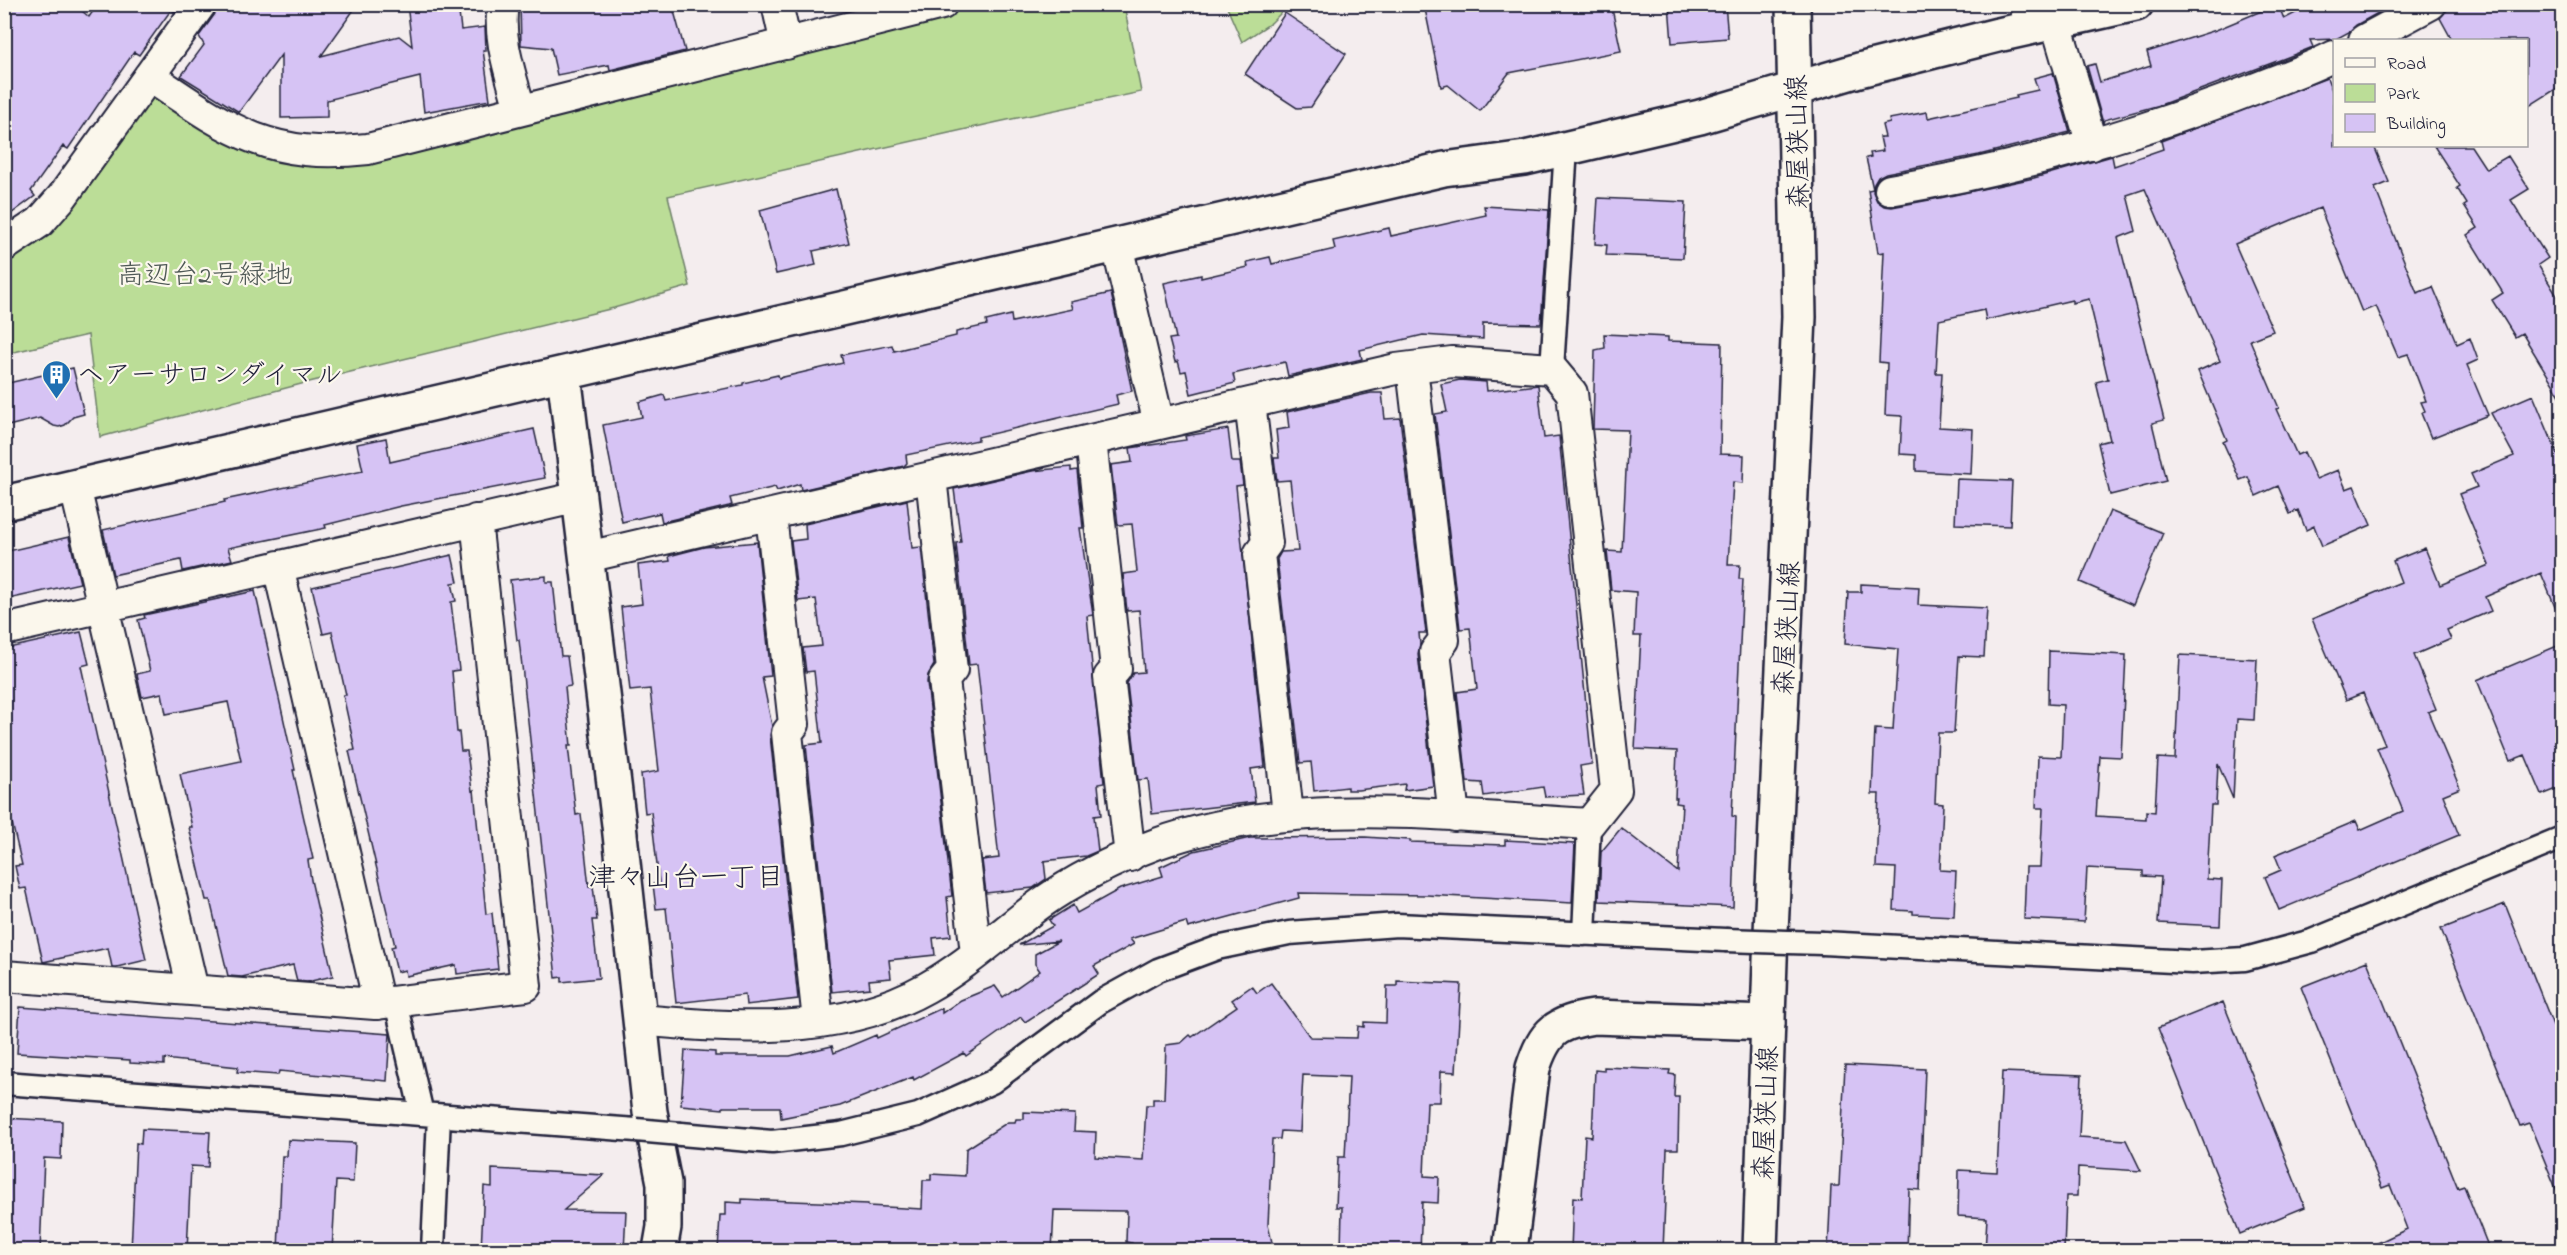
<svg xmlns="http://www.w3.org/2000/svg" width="2567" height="1255" viewBox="0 0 2567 1255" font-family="'Indie Flower','Klee One',sans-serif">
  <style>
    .green { fill: #bbdd97; stroke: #6e8069; stroke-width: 1.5 }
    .building { fill: #d6c3f4; stroke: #22223b; stroke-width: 1.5 }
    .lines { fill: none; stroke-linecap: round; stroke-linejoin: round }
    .pedestrian-casing { stroke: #22223b; stroke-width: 27 }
    .minor-casing { stroke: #22223b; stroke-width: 34 }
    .tertiary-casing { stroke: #22223b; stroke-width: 38 }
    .secondary-casing { stroke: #22223b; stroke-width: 38 }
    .pedestrian { stroke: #fbf7ec; stroke-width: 22 }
    .minor { stroke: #fbf7ec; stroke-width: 30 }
    .tertiary { stroke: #fbf7ec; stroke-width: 33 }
    .secondary { stroke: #fbf7ec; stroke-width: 33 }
    .pedestrian-bridge-casing { stroke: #22223b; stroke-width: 27; stroke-linecap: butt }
    .pedestrian-bridge { stroke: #fbf7ec; stroke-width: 22 }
    .labels { text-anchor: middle; stroke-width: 4.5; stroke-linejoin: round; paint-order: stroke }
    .street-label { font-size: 27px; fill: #22223b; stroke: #fbf7ec }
    .park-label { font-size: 27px; fill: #505a57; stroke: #fbf7ec }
    .poi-label { font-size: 27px; fill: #22223b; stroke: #fbf7ec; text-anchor: start }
    .neighbourhood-label { font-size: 28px; fill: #22223b; stroke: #fbf7ec }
  </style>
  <rect width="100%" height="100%" fill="#f4edee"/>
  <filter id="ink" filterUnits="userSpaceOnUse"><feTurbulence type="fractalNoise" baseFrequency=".0167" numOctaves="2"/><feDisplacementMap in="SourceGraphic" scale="12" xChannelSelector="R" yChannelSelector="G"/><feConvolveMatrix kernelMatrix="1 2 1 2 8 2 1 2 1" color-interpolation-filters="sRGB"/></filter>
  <g filter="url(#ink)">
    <!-- green -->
    <path class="green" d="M 985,4 L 1124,5 L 1141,92 L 998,122 L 668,196 L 690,286 L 614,308 L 305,383 L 100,437 L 88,335 L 5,354 L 4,260 L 151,96 L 183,118 L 265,157 L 706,75 Z
      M 1226,5 L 1226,4 L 1289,5 L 1271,23 L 1242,42 Z"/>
    <!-- building -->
    <path class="building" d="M 4,4 L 74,4 L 89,17 L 98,4 L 179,4 L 174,12 L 171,10 L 139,55 L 134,52 L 68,149 L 63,146 L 31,191 L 35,196 L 4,219 Z
      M 218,4 L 358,4 L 321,56 L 399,36 L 412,46 L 407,4 L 458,4 L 461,30 L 485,27 L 486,50 L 483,50 L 490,100 L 424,112 L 420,77 L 327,100 L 327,117 L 281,118 L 281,55 L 239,112 L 181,76 L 204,45 L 199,36 L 215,14 Z
      M 520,4 L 672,4 L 685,51 L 610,70 L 609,65 L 557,75 L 551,48 L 521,45 Z
      M 1424,4 L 1611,4 L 1621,51 L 1509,73 L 1480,111 L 1448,85 L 1441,87 Z
      M 1669,4 L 1725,4 L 1728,38 L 1672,43 Z
      M 2278,4 L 2284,19 L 2313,4 L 2394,4 L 2356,25 L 2349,32 L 2336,39 L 2310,40 L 2313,47 L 2288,57 L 2160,105 L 2104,120 L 2103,123 L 2087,66 L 2095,64 L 2100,82 L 2151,66 L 2147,52 L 2216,30 Z
      M 2458,4 L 2562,4 L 2562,85 L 2526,108 L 2526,40 L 2452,40 L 2440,18 L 2446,11 Z
      M 1285,13 L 1346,54 L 1311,107 L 1297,108 L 1245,74 Z
      M 2053,73 L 2070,132 L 1979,155 L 1886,173 L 1878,177 L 1874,184 L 1873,192 L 1877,201 L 1884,206 L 1892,207 L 1940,198 L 2034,178 L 2112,156 L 2114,166 L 2163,149 L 2161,141 L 2327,78 L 2334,95 L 2334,146 L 2374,146 L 2389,182 L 2375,188 L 2417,293 L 2433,287 L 2457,344 L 2470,338 L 2478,360 L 2467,365 L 2488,415 L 2431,438 L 2421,413 L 2425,411 L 2421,402 L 2426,401 L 2408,354 L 2398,357 L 2376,306 L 2362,312 L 2320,208 L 2235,244 L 2273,331 L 2250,340 L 2279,408 L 2276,409 L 2297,455 L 2304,452 L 2316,479 L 2338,470 L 2346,489 L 2354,486 L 2371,525 L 2322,546 L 2314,526 L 2306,530 L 2298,510 L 2290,514 L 2278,486 L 2256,496 L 2248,477 L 2240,480 L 2223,442 L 2227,440 L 2198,371 L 2220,361 L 2145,189 L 2127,195 L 2136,231 L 2118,238 L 2164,420 L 2152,423 L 2166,481 L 2110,495 L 2098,443 L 2110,440 L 2096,382 L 2108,379 L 2089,299 L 2072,303 L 2072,300 L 1986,320 L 1984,310 L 1939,320 L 1936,373 L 1942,373 L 1939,427 L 1973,429 L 1971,474 L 1916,471 L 1916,455 L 1900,454 L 1902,416 L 1885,415 L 1887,363 L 1879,362 L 1884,252 L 1878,253 L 1868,190 L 1873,189 L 1866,158 L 1871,157 L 1870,153 L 1883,151 L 1880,137 L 1885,137 L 1882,125 L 1890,123 L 1889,119 L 1927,112 L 1928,118 L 2017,98 L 2016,95 L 2038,90 L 2034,78 Z
      M 2434,146 L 2471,146 L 2486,169 L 2508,156 L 2529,189 L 2511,200 L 2548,258 L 2538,265 L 2562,304 L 2562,399 L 2522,333 L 2515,337 L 2492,300 L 2503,293 L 2467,235 L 2478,228 L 2464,206 L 2467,204 L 2457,188 L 2460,186 Z
      M 836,189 L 849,243 L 813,251 L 816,265 L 776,274 L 760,210 Z
      M 1598,198 L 1686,202 L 1683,258 L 1606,255 L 1607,245 L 1595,244 Z
      M 1484,206 L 1549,210 L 1541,324 L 1483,323 L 1483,339 L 1423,335 L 1360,350 L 1362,359 L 1288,376 L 1285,362 L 1233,374 L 1235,383 L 1191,394 L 1186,371 L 1181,372 L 1178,361 L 1175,362 L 1169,339 L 1176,338 L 1164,283 L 1201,275 L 1201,278 L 1248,267 L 1247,262 L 1270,257 L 1272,264 L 1335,249 L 1333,241 L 1389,228 L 1391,236 L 1486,215 Z
      M 1111,293 L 1132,391 L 1116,395 L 1118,404 L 978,437 L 978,440 L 906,455 L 907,463 L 904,466 L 801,490 L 800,484 L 777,491 L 775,487 L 730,498 L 732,505 L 729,506 L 662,522 L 660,513 L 622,522 L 603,425 L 642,417 L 639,402 L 664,395 L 666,401 L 743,385 L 743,383 L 778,375 L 779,378 L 843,363 L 841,355 L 892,345 L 894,351 L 956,336 L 956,332 L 987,325 L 986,321 L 1011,315 L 1012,322 L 1073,309 L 1071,302 Z
      M 1604,334 L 1668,337 L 1668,341 L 1722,343 L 1720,454 L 1744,455 L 1743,483 L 1733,482 L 1728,565 L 1740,565 L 1739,579 L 1743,579 L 1732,816 L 1736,817 L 1733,907 L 1599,901 L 1601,852 L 1621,828 L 1678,872 L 1682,804 L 1676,803 L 1677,798 L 1675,798 L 1677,751 L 1635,749 L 1641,636 L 1634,636 L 1636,592 L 1611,590 L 1607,551 L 1622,552 L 1628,430 L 1593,429 L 1595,350 L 1605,348 Z
      M 73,368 L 84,414 L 73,417 L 65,425 L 59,427 L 54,426 L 40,418 L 4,427 L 4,384 Z
      M 1460,380 L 1486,382 L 1487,391 L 1538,385 L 1544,438 L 1559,436 L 1592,764 L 1580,766 L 1584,795 L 1545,797 L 1543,787 L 1484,796 L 1482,783 L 1467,782 L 1457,692 L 1477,689 L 1470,628 L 1460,629 L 1435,414 L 1447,412 L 1441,384 Z
      M 1371,393 L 1382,393 L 1385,419 L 1400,418 L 1426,633 L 1419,633 L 1420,644 L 1418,654 L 1433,786 L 1404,790 L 1405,784 L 1358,790 L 1347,790 L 1347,787 L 1314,791 L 1311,762 L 1300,763 L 1277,559 L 1281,552 L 1298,551 L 1290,480 L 1277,481 L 1274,458 L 1279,458 L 1276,430 L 1289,428 L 1287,412 Z
      M 2533,395 L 2562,465 L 2562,624 L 2541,573 L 2485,597 L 2491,611 L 2447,630 L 2451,639 L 2414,655 L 2436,709 L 2428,712 L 2460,788 L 2443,795 L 2459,835 L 2279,910 L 2265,877 L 2281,870 L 2275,855 L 2356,821 L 2360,830 L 2403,811 L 2377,748 L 2385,745 L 2363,693 L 2346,700 L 2312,619 L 2401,582 L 2393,561 L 2425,548 L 2440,585 L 2489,565 L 2459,494 L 2477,487 L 2471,474 L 2514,456 L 2491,413 Z
      M 534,429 L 545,478 L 401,506 L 325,525 L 326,528 L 228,548 L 232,560 L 183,571 L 181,560 L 113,575 L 103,530 L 225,502 L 224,500 L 363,471 L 357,444 L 386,438 L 390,462 Z
      M 1228,429 L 1232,462 L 1240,462 L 1243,485 L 1236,486 L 1265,767 L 1251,769 L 1255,802 L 1152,814 L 1148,779 L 1138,780 L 1127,683 L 1133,673 L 1144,672 L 1139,610 L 1127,611 L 1123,574 L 1137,572 L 1132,524 L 1118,525 L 1111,465 L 1132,462 L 1130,448 L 1186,440 L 1185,436 Z
      M 1071,467 L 1071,471 L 1077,470 L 1083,528 L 1080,528 L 1093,615 L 1087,616 L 1104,783 L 1098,784 L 1101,815 L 1094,816 L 1098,851 L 1086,856 L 1044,861 L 1046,879 L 1033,888 L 986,893 L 982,860 L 999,858 L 977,664 L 969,665 L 956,543 L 961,542 L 954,489 L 1032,471 Z
      M 1957,479 L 2012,481 L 2010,526 L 1955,524 Z
      M 907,500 L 912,548 L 921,547 L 934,665 L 928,675 L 927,682 L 952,896 L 947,897 L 951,936 L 933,938 L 935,955 L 889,960 L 891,978 L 869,980 L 870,988 L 832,992 L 806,745 L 822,743 L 814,671 L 806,672 L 803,648 L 822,646 L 816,599 L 798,601 L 791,541 L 806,539 L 805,524 Z
      M 2110,511 L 2163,533 L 2133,605 L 2080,582 Z
      M 69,537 L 80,583 L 4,600 L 4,552 Z
      M 757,542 L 771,676 L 762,677 L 772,726 L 770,735 L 798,999 L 746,1005 L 745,995 L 676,1003 L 666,908 L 656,909 L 653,884 L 659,883 L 651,812 L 645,813 L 641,774 L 659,771 L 650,689 L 630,691 L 621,607 L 642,604 L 638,565 L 670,561 L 669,556 L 704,547 Z
      M 452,555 L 458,582 L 452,583 L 456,601 L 451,602 L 459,670 L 452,671 L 457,732 L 459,732 L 461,751 L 467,751 L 472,791 L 474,790 L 486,914 L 492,913 L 498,969 L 457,974 L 456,965 L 406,976 L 405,970 L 397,972 L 391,947 L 395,946 L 349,751 L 355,750 L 343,695 L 346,695 L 332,632 L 323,634 L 312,587 Z
      M 546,576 L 546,582 L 553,582 L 561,656 L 567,656 L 571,686 L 565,687 L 571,746 L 568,746 L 576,815 L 581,814 L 589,887 L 593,886 L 597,920 L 592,920 L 599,978 L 562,982 L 562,977 L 556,978 L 522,666 L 519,640 L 517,640 L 510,580 Z
      M 1861,584 L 1919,587 L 1918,605 L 1987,608 L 1984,657 L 1959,656 L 1954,733 L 1938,733 L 1935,803 L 1943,804 L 1940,870 L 1956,871 L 1954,916 L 1913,914 L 1913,911 L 1894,910 L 1896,868 L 1876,867 L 1879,794 L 1872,794 L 1875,729 L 1893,730 L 1898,649 L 1845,644 L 1848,592 L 1861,592 Z
      M 255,591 L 295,770 L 293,770 L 313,859 L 308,860 L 311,880 L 333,976 L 307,982 L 297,981 L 293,965 L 242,977 L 228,976 L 210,900 L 206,900 L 189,827 L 192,827 L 180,774 L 241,761 L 228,702 L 166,714 L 162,693 L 142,697 L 137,674 L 150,671 L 138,620 L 145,618 L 144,615 Z
      M 81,632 L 89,664 L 81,666 L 146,960 L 117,967 L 112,967 L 108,948 L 43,962 L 26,888 L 20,889 L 15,866 L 22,865 L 4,789 L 4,649 Z
      M 2562,644 L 2562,787 L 2542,795 L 2525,755 L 2510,761 L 2477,680 Z
      M 2049,651 L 2126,655 L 2121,757 L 2100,756 L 2096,816 L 2146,819 L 2146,811 L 2155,812 L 2158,758 L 2175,759 L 2180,655 L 2257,659 L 2254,720 L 2237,719 L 2233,799 L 2218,764 L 2216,805 L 2211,805 L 2207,879 L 2222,880 L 2220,926 L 2158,923 L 2161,877 L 2143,876 L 2143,871 L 2087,868 L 2084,922 L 2024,919 L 2026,867 L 2040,867 L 2043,808 L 2036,808 L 2038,756 L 2061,757 L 2063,705 L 2048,704 Z
      M 1365,837 L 1410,840 L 1410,842 L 1505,845 L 1505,840 L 1575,844 L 1572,903 L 1426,895 L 1298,893 L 1299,898 L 1188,928 L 1186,922 L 1130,939 L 1134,944 L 1094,966 L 1099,974 L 1025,1022 L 1021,1017 L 966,1056 L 964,1053 L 914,1080 L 913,1077 L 840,1106 L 781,1118 L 780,1107 L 723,1107 L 723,1109 L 681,1105 L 685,1050 L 715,1052 L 715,1056 L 790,1056 L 832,1046 L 834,1053 L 876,1035 L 877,1038 L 942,1008 L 942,1013 L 961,1000 L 995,986 L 1003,997 L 1040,971 L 1035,964 L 1035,954 L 1059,941 L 1019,945 L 1053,926 L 1049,920 L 1073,905 L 1077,913 L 1120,889 L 1163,876 L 1160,867 L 1194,851 L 1250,838 Z
      M 2505,904 L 2562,1048 L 2562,1203 L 2529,1123 L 2520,1126 L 2441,929 Z
      M 2367,961 L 2458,1188 L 2464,1186 L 2490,1251 L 2361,1251 L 2407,1229 L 2390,1185 L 2382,1188 L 2301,987 Z
      M 1397,981 L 1461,984 L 1456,1072 L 1441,1071 L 1440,1102 L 1427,1102 L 1424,1176 L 1439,1177 L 1438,1203 L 1422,1202 L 1420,1251 L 1341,1251 L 1342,1207 L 1336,1207 L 1338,1157 L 1345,1157 L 1349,1077 L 1303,1075 L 1300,1132 L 1281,1131 L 1280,1139 L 1272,1139 L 1268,1225 L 1274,1251 L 1131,1251 L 1132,1243 L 1126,1242 L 1127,1211 L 1054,1210 L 1052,1251 L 718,1251 L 720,1215 L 726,1215 L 726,1202 L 742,1203 L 742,1199 L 868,1204 L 868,1206 L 922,1209 L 923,1180 L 931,1180 L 931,1174 L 965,1176 L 966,1149 L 1008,1122 L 1015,1122 L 1016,1119 L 1024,1119 L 1024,1112 L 1075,1114 L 1074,1131 L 1096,1132 L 1095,1157 L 1143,1160 L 1146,1105 L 1153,1105 L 1153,1099 L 1164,1099 L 1166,1045 L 1181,1043 L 1190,1035 L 1192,1037 L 1237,1006 L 1232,1000 L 1252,986 L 1257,993 L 1271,983 L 1310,1037 L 1357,1038 L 1358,1026 L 1364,1027 L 1364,1022 L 1386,1023 L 1387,986 L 1397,986 Z
      M 2223,1002 L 2305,1207 L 2240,1234 L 2158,1028 Z
      M 20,1007 L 390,1034 L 387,1081 L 279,1071 L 278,1075 L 237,1072 L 238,1067 L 164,1059 L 164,1065 L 130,1063 L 130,1060 L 17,1053 Z
      M 1845,1065 L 1925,1069 L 1920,1190 L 1909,1189 L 1907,1251 L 1828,1251 L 1831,1186 L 1839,1186 Z
      M 1604,1067 L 1670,1070 L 1669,1074 L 1675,1075 L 1674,1097 L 1679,1097 L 1678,1149 L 1667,1149 L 1663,1251 L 1571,1251 L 1573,1197 L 1582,1198 L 1585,1136 L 1592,1137 L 1595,1070 L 1604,1071 Z
      M 2002,1072 L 2082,1075 L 2079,1137 L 2126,1140 L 2141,1171 L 2078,1167 L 2077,1196 L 2066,1196 L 2064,1251 L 1985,1251 L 1987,1218 L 1958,1216 L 1959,1170 L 1997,1172 Z
      M 4,1118 L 62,1121 L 61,1159 L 44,1158 L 40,1251 L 4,1251 Z
      M 142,1129 L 210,1132 L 208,1167 L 191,1166 L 187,1251 L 131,1251 L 136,1143 L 141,1144 Z
      M 288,1140 L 355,1143 L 353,1182 L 336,1181 L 332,1251 L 278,1251 L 282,1156 L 287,1156 Z
      M 492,1169 L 604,1175 L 564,1210 L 626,1211 L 624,1251 L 481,1251 L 484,1186 L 492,1187 Z"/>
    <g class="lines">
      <defs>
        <path id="pedestrian" d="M 1552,369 L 1566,148
          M 1584,934 L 1589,824
          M 1823,943 L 2192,962 L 2245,959 L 2312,941 L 2562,838
          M 396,1002 L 422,1114
          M 4,1083 L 636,1130
          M 681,1134 L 772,1142 L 841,1134 L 918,1115 L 992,1082 L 1100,1002 L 1158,970 L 1217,948 L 1289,933 L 1397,925 L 1725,940
          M 433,1250 L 439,1116"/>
        <path id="minor" d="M 503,4 C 497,39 512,77 520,110
          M 777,4 L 786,44
          M 2026,4 L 2028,29
          M 2056,23 L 2092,145
          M 2364,40 L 2431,4
          M 149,76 C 229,130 268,160 368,149 L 942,4
          M 1890,190 C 2015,169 2137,135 2254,89 C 2281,78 2309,69 2334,56
          M 1117,245 L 1159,424
          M 4,246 L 40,222 L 62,197 L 201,4
          M 1412,368 L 1444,640 L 1435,652 L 1454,816
          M 1250,403 L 1267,543 L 1259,554 L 1288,814
          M 1091,440 L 1116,669 L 1109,677 L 1130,856
          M 931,477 L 952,670 L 944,680 L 976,953
          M 75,487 L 193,990
          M 771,515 L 794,724 L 787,733 L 818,1021
          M 587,557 L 1396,369 L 1452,362 L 1552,369 L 1572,393 L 1616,790 L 1589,824 C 1447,816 1293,794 1156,844 C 1116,859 1074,880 1040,904 C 1002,932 967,965 926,988 C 841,1036 734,1029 641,1020
          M 278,566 L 379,1004
          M 4,630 L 579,497
          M 4,976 L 375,1004 L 526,986 L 476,520"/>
        <path id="tertiary" d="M 564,374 L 619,825 L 650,1112 L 664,1183 L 664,1227 L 660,1250
          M 4,503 L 1444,169 L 1525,158 L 1700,117 L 1859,70 L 1998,35 L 2136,4
          M 1510,1250 L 1533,1068 C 1545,1031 1556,1023 1594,1017 L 1768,1023"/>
        <path id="secondary" d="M 1760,1250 L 1771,932 L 1799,317 L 1793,4"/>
      </defs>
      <!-- pedestrian casing -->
      <use href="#pedestrian" class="pedestrian-casing"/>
      <!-- minor casing -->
      <use href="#minor" class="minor-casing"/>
      <!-- tertiary casing -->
      <use href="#tertiary" class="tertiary-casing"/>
      <!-- secondary casing -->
      <use href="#secondary" class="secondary-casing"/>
      <!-- pedestrian -->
      <use href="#pedestrian" class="pedestrian"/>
      <!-- minor -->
      <use href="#minor" class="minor"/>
      <!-- tertiary -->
      <use href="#tertiary" class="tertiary"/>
      <!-- secondary -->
      <use href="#secondary" class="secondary"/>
      <defs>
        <path id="pedestrian-bridge" d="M 1725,940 L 1823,943
          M 636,1130 L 681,1134"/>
      </defs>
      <!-- pedestrian-bridge casing -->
      <use href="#pedestrian-bridge" class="pedestrian-bridge-casing"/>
      <!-- pedestrian-bridge -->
      <use href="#pedestrian-bridge" class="pedestrian-bridge"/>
    </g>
  </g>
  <!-- icons -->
  <defs>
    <symbol id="building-pin" viewBox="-11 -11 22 30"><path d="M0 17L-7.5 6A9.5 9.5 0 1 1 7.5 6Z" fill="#1f6fb2" stroke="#fbf7ec"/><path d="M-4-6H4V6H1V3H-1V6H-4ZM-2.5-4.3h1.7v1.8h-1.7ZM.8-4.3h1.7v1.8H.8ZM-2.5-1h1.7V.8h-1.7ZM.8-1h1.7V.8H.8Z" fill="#fff"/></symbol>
  </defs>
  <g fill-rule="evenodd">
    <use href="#building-pin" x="40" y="358" width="33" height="45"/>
  </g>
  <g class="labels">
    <!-- street labels -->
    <g class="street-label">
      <text transform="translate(1797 142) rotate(-91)" y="9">森屋狭山線</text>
      <text transform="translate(1786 628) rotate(-87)" y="9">森屋狭山線</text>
      <text transform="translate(1765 1113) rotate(-88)" y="9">森屋狭山線</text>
    </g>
    <!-- park labels -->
    <g class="park-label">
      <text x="205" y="283">高辺台2号緑地</text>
    </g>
    <!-- poi labels -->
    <g class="poi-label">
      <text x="77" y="383">ヘアーサロンダイマル</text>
    </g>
    <!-- neighbourhood labels -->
    <g class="neighbourhood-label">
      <text x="686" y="886">津々山台一丁目</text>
    </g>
  </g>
  <!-- margin -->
  <rect width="2567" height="1255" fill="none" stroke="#fbf7ec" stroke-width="24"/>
  <rect x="12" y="12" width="2543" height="1231" fill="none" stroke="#22223b" stroke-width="2" filter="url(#ink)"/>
  <!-- legend -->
  <rect x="2333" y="39" width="195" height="108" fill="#fbf7ec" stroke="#a4a2a5" stroke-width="1.5"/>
  <rect x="2345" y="58" width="30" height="9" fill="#fbf7ec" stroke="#a4a2a5" stroke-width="1.5"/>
  <text x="2387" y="69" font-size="18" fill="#22223b">Road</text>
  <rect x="2345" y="84" width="30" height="18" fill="#bbdd97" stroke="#a4a2a5" stroke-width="1.5"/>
  <text x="2387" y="99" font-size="18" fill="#22223b">Park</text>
  <rect x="2345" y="114" width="30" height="18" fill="#d6c3f4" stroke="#a4a2a5" stroke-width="1.5"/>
  <text x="2387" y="129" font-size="18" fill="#22223b">Building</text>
</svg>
